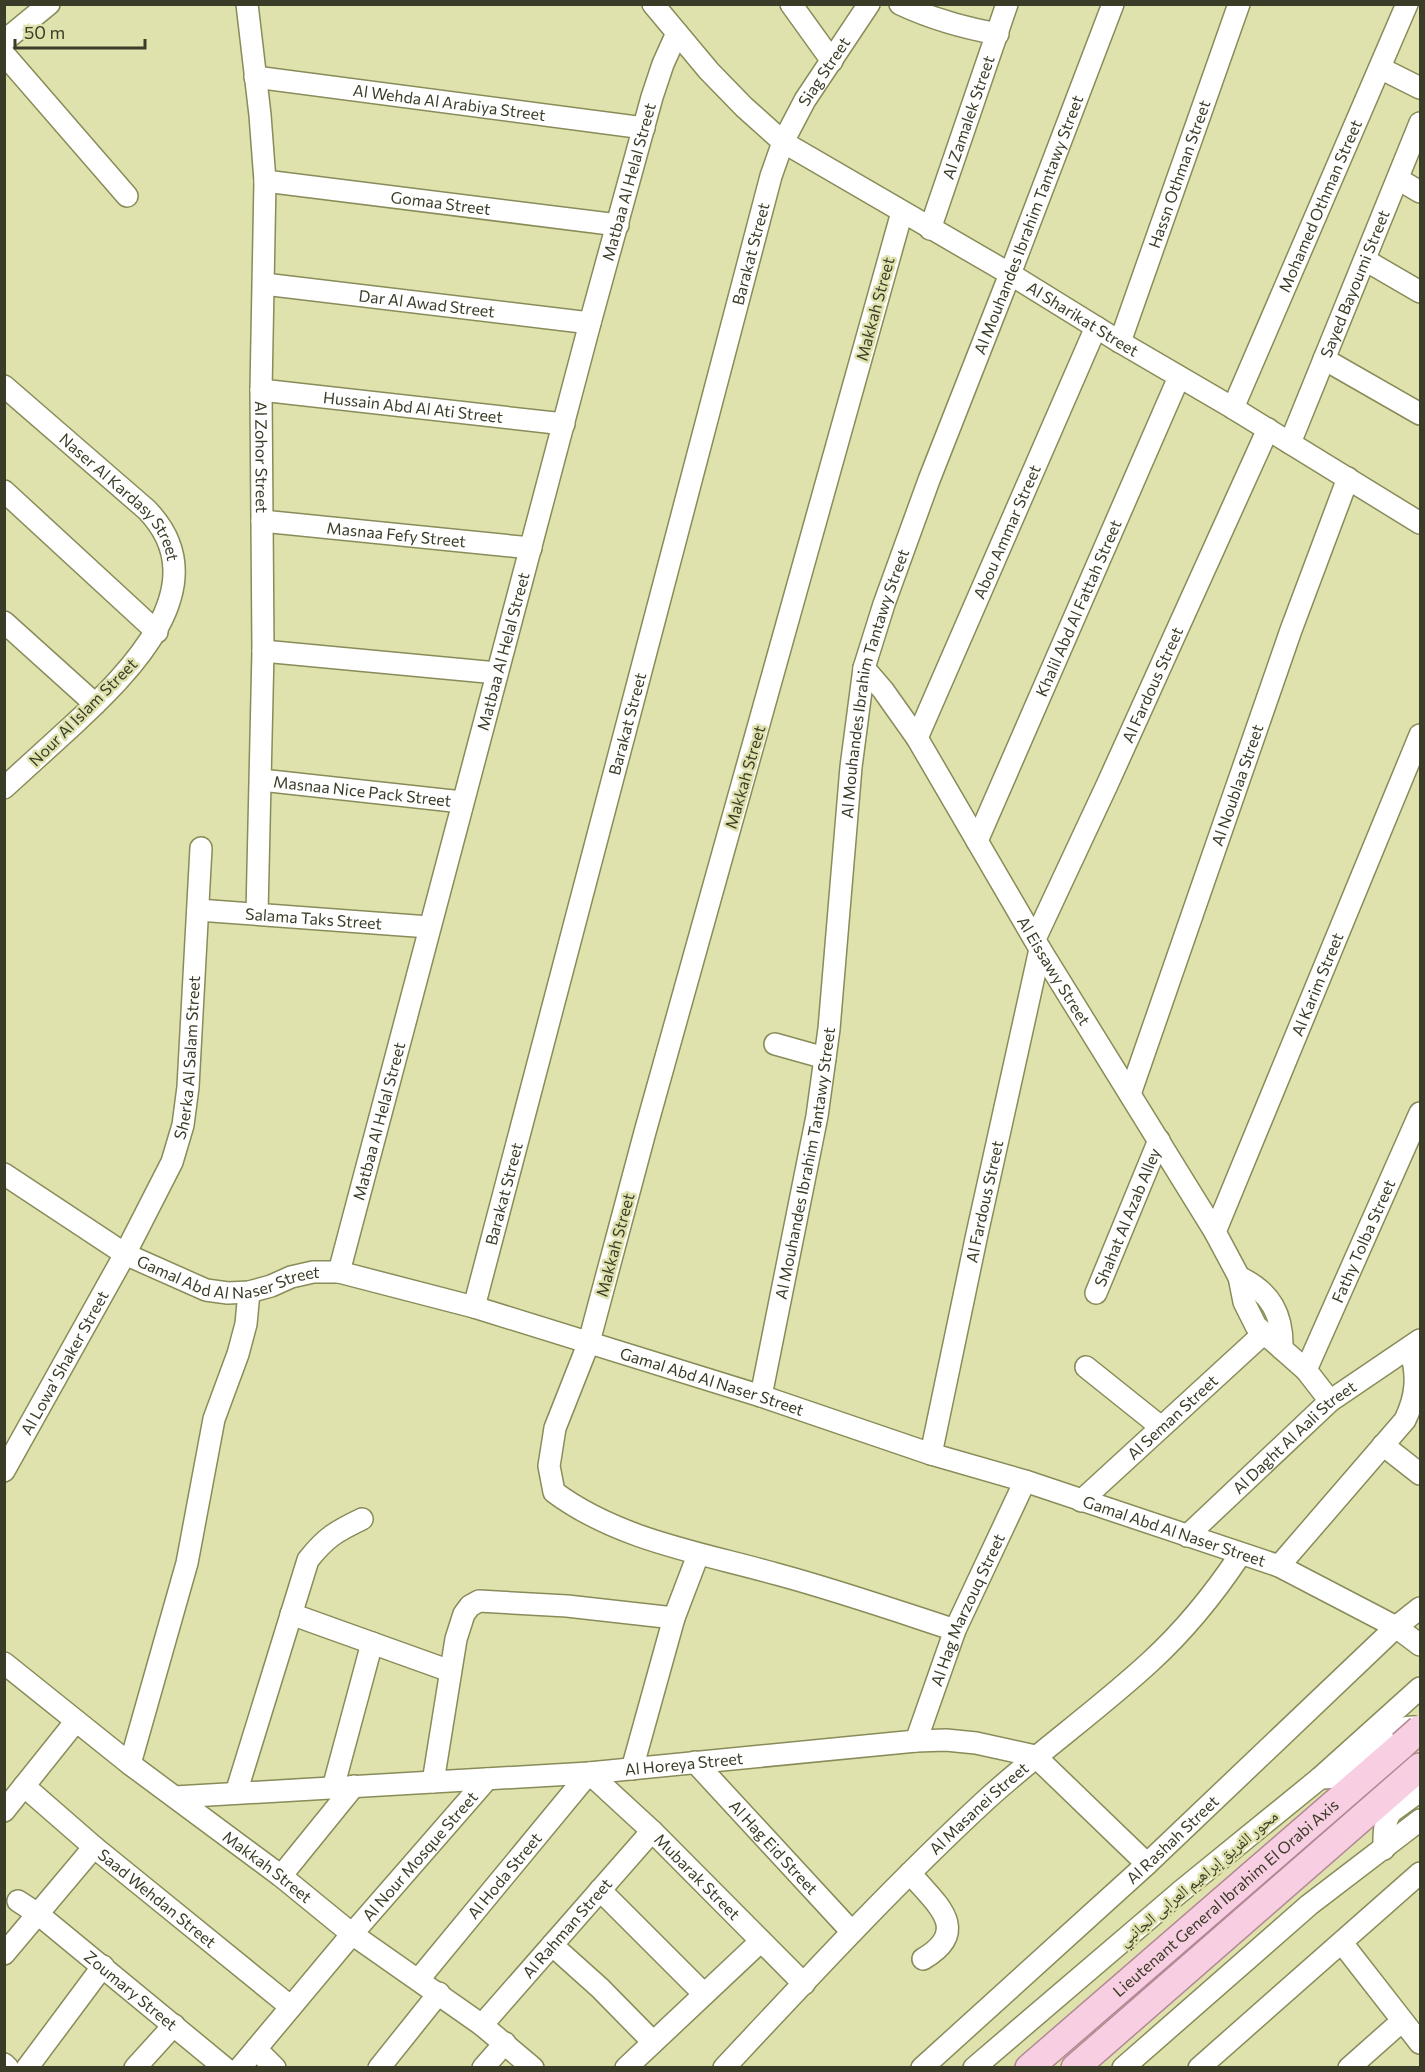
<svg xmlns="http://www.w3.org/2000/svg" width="1425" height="2072" viewBox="0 0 1425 2072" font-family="Commissioner,'Noto Naskh Arabic',sans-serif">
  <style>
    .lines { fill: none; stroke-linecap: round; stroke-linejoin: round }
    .minor-casing { stroke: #898b59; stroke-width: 24 }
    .major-casing { stroke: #b38794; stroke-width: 30 }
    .minor { stroke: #fff; stroke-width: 21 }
    .major { stroke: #f8cfe2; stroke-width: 27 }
    .major-bridge-casing { stroke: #b38794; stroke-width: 30; stroke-linecap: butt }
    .major-bridge { stroke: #f8cfe2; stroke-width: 27 }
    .labels { text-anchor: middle; stroke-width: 5; stroke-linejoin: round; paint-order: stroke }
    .street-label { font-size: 16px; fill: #3b3c27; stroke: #dfe2ad }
  </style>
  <rect width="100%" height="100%" fill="#dfe2ad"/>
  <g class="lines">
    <defs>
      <g id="minor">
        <path id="s1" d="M 247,4 L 260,115 L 265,181 L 261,390 L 263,651 L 257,913"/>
        <path id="s2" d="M 653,4 L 709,71 L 744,107 L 783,142 L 1010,274 L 1120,342 L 1233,408 L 1420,523"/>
        <path d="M 791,4 L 832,61"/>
        <path d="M 900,4 C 932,19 964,28 998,34"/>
        <path d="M 4,41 L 49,4"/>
        <path d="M 4,54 L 127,196"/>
        <path d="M 1380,68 L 1420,88"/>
        <path id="s3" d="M 255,77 L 644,128"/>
        <path d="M 1398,179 L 1420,192"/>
        <path id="s4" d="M 265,181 L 618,225"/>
        <path d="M 902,212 L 645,1132 L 589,1342 L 555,1428 L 549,1466 L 554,1492 C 620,1541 703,1553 780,1575 C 839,1591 897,1611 955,1630"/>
        <path id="s5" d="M 930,229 L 1007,4"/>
        <path d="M 1365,260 L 1420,292"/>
        <path id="s6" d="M 264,284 L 590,323"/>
        <path id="s7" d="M 1120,342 L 1239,4"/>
        <path d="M 1324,359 L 1420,414"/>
        <path id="s8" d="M 4,386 L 147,510 C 220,586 128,674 72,726 C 49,747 27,767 4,788"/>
        <path id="s9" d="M 261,390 L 564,424"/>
        <path id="s10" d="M 1233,408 L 1407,4"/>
        <path id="s11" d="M 1290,443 L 1420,123"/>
        <path d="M 4,491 L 157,632"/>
        <path id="s12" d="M 262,521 L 531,548"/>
        <path d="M 4,622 L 95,704"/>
        <path d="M 263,651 L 497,673"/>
        <path id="s13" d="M 864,668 L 883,690 L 917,738 L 1040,949 L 1215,1232 L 1239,1277 L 1244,1302 L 1256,1326 L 1306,1370 L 1330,1401"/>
        <path id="s14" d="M 917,738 L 1096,327"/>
        <path id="s15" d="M 261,780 L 462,802"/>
        <path id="s16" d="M 977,841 L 1179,377"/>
        <path id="s17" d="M 198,910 L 429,927"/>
        <path id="s18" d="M 1035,939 L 1107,785 L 1268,429"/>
        <path d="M 775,1044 L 825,1058"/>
        <path id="s19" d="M 1130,1094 L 1291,630 L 1348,478"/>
        <path id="s20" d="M 4,1174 L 125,1254 L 206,1290 L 228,1293 L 249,1292 L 271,1286 L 291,1277 L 313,1272 L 339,1272 L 474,1307 L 761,1396 L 931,1454 L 1025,1481 L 1279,1566 L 1396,1627 L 1420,1645"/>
        <path id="s21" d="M 1215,1232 L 1420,735"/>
        <path id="s22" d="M 339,1272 L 590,323 L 652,97 L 663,64 L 677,33"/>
        <path d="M 1239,1277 C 1271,1292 1283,1315 1282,1349"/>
        <path id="s23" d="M 1096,1293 L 1159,1140"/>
        <path id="s24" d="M 474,1307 L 771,176 L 783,142 L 805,100 L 869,4"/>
        <path d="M 1086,1367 L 1161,1427"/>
        <path id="s25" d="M 1306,1370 L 1420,1113"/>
        <path id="s26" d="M 761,1396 L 817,1116 L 829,1029 L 851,767 L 864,668 L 884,604 L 929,480 L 1010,274 L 1113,4"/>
        <path d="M 1383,1445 L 1420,1474"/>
        <path id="s27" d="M 931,1454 L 977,1234 L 1040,949"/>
        <path id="s28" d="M 4,1471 L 125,1254 L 172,1162 L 183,1125 L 188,1087 L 201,848"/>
        <path id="s29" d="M 1081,1501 L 1263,1334"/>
        <path id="s30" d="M 1187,1536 L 1330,1401 L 1420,1340"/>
        <path d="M 1279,1566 L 1405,1420 C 1417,1395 1418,1375 1410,1349"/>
        <path d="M 291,1614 L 450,1671"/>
        <path id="s31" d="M 4,1663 L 130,1764 L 281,1876 L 352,1934 L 482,2025 L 533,2068"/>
        <path id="s32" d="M 916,1741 L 955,1630 L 1025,1481"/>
        <path id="s33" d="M 695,1762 L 852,1932"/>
        <path d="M 130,1764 L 187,1563 L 214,1419 L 238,1354 L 246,1324 L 249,1292"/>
        <path d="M 632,1769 L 674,1618 L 698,1555"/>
        <path d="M 1320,1778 C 1328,1778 1336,1778 1344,1775 C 1367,1765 1387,1725 1414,1727 L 1420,1734"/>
        <path d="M 433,1782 L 456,1639 L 464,1614 L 470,1606 L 479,1601 L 567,1606 L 674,1618"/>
        <path id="s34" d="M 24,1786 L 94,1847 L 291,2007"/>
        <path d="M 333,1788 L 372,1643"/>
        <path d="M 236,1793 L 308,1560 C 326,1537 337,1531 362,1519"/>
        <path id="s35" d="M 175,1797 L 589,1773 L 916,1741 L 946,1740 L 976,1743 L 1035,1756 L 1147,1864"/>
        <path d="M 4,1811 L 76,1721"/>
        <path d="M 1384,1849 C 1384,1835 1383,1824 1391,1812 L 1420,1791"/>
        <path d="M 910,1873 C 935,1903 973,1930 923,1959"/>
        <path d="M 281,1876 L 354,1786"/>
        <path d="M 600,1890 L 704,1994"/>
        <path id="s36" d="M 18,1901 L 38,1914 L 225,2068"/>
        <path d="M 1342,1943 L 1420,2043"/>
        <path d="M 552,1945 L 600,1988 L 653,2042"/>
        <path d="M 4,1954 L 94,1847"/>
        <path id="s37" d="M 419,1979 L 589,1773 L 652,1831 L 804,1984"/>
        <path id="s38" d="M 482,2025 L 652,1831"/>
        <path d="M 256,2049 L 275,2068"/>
        <path d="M 4,2064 L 8,2068"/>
        <path d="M 27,2068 L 103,1966"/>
        <path d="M 135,2068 L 174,2025"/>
        <path id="s39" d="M 240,2068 L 352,1934 L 487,1779"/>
        <path d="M 379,2068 L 439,1993"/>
        <path d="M 483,2068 L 505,2043"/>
        <path d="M 626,2068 L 761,1941"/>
        <path id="s40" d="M 724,2068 C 810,1976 895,1884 987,1799 C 1040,1751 1098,1710 1150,1662 C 1185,1630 1214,1594 1240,1555"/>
        <path id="s41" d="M 922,2068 L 1147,1864 L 1396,1627 L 1420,1608"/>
        <path d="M 974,2068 L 1180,1892 L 1320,1778 L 1420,1688"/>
        <path d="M 1123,2068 L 1309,1905 L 1420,1820"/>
        <path d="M 1199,2068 L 1420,1873"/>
        <path d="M 1349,2068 L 1402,2021"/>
      </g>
      <g id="major">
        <path id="s42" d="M 1029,2068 L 1402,1745"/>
        <path d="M 1075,2068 L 1420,1767"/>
      </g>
    </defs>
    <!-- minor casing -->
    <use href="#minor" class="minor-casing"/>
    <!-- major casing -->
    <use href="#major" class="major-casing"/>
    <!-- minor -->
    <use href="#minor" class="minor"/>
    <!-- major -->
    <use href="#major" class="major"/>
    <defs>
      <path id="major-bridge" d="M 1402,1745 L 1420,1729"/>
    </defs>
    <!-- major-bridge casing -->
    <use href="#major-bridge" class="major-bridge-casing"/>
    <!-- major-bridge -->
    <use href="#major-bridge" class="major-bridge"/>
  </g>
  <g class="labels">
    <!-- street labels -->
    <g class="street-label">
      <text dy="6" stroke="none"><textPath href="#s24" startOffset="1287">Siag Street</textPath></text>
      <text dy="6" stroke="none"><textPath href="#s3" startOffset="196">Al Wehda Al Arabiya Street</textPath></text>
      <text dy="6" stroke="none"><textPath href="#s5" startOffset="118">Al Zamalek Street</textPath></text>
      <text dy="6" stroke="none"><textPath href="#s7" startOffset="178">Hassn Othman Street</textPath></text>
      <text dy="6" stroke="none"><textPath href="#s22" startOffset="1128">Matbaa Al Helal Street</textPath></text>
      <text dy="6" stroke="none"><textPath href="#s4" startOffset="177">Gomaa Street</textPath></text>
      <text dy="6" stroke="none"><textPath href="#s10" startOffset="220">Mohamed Othman Street</textPath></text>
      <text dy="6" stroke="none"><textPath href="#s26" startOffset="1209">Al Mouhandes Ibrahim Tantawy Street</textPath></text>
      <text dy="6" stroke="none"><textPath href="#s24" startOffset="1089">Barakat Street</textPath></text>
      <text dy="6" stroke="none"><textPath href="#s11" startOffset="172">Sayed Bayoumi Street</textPath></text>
      <text dy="6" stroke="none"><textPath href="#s6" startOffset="164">Dar Al Awad Street</textPath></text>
      <text transform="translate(875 309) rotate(-75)" y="6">Makkah Street</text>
      <text dy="6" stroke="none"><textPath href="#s2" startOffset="538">Al Sharikat Street</textPath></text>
      <text dy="6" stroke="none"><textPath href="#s9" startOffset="153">Hussain Abd Al Ati Street</textPath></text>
      <text dy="6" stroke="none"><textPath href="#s1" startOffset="454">Al Zohor Street</textPath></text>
      <text dy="6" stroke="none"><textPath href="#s8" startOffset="162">Naser Al Kardasy Street</textPath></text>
      <text dy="6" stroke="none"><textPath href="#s14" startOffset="225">Abou Ammar Street</textPath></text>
      <text dy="6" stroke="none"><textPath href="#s12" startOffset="135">Masnaa Fefy Street</textPath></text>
      <text dy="6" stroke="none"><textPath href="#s16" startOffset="254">Khalil Abd Al Fattah Street</textPath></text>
      <text dy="6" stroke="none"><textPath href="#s22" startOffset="642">Matbaa Al Helal Street</textPath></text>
      <text dy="6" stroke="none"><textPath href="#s26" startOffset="723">Al Mouhandes Ibrahim Tantawy Street</textPath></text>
      <text dy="6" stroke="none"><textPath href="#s18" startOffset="280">Al Fardous Street</textPath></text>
      <text transform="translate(83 712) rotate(-45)" y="6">Nour Al Islam Street</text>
      <text dy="6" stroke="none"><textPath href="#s24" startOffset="603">Barakat Street</textPath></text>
      <text transform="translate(745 777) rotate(-74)" y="6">Makkah Street</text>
      <text dy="6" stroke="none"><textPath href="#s19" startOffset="327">Al Noublaa Street</textPath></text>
      <text dy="6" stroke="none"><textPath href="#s15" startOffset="102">Masnaa Nice Pack Street</textPath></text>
      <text dy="6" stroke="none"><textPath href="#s17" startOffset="116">Salama Taks Street</textPath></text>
      <text dy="6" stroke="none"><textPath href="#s13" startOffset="358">Al Eissawy Street</textPath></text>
      <text dy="6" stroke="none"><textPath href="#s21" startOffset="268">Al Karim Street</textPath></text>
      <text dy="6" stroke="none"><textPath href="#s28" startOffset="458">Sherka Al Salam Street</textPath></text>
      <text dy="6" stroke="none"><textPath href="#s22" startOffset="156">Matbaa Al Helal Street</textPath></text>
      <text dy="6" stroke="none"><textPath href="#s26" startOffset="237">Al Mouhandes Ibrahim Tantawy Street</textPath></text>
      <text dy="6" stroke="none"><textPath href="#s24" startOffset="117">Barakat Street</textPath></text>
      <text dy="6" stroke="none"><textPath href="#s27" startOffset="258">Al Fardous Street</textPath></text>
      <text dy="6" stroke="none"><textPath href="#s23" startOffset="82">Shahat Al Azab Alley</textPath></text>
      <text dy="6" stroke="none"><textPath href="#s25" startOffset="141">Fathy Tolba Street</textPath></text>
      <text transform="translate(615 1245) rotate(-75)" y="6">Makkah Street</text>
      <text dy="6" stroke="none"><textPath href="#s20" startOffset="255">Gamal Abd Al Naser Street</textPath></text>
      <text dy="6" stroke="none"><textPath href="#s28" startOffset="124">Al Lowa' Shaker Street</textPath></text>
      <text dy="6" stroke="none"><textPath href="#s20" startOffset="759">Gamal Abd Al Naser Street</textPath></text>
      <text dy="6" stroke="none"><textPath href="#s29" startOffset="124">Al Seman Street</textPath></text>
      <text dy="6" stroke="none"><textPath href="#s30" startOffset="146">Al Daght Al Aali Street</textPath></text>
      <text dy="6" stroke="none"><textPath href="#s20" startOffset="1245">Gamal Abd Al Naser Street</textPath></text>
      <text dy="6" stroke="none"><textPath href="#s32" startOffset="141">Al Hag Marzouq Street</textPath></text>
      <text dy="6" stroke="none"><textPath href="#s35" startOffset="510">Al Horeya Street</textPath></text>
      <text dy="6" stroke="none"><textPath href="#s40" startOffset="364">Al Masanei Street</textPath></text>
      <text dy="6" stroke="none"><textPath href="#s41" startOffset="339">Al Rashah Street</textPath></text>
      <text dy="6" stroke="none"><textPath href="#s33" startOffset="116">Al Hag Eid Street</textPath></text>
      <text dy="6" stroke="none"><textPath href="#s39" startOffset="278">Al Nour Mosque Street</textPath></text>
      <text dy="6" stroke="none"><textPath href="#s31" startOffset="333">Makkah Street</textPath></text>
      <text dy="6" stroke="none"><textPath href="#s37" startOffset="134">Al Hoda Street</textPath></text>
      <text dy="6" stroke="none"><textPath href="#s37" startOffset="417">Mubarak Street</textPath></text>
      <text transform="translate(1198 1878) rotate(-40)" y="6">محور الفريق إبراهيم العرابى الجانبي</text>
      <text dy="6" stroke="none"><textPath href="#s34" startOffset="174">Saad Wehdan Street</textPath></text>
      <text dy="6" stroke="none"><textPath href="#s42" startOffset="260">Lieutenant General Ibrahim El Orabi Axis</textPath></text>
      <text dy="6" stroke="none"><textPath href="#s38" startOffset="129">Al Rahman Street</textPath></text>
      <text dy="6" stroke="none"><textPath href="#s36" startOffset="144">Zoumary Street</textPath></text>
    </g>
  </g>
  <!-- border -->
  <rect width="1425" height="2072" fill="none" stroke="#3b3c27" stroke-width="12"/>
  <!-- scale -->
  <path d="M15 39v9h130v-9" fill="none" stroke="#3b3c27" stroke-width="3"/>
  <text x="24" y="39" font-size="18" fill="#3b3c27" stroke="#dfe2ad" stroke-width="4.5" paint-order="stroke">50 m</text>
</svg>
